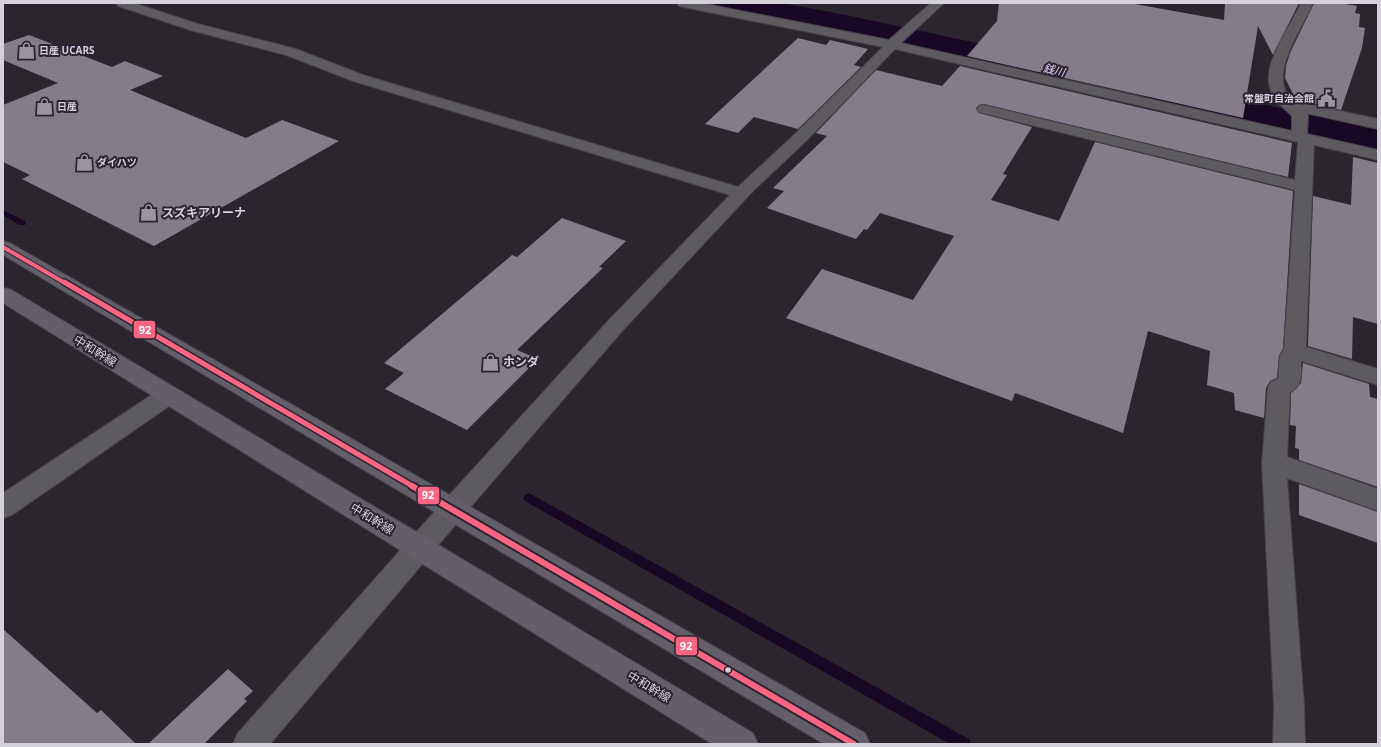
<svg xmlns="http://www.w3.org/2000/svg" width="1381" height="747" viewBox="0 0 1381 747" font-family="'Open Sans','Noto Sans JP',sans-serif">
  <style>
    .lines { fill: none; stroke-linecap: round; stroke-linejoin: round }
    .stream { fill: #180825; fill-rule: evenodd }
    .river { fill: #180825; fill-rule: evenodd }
    .building { fill: #847d89 }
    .minor-casing { stroke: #464249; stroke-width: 2 }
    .major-casing { stroke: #464249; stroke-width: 2 }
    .minor { fill: #5d5a60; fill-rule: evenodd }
    .major { fill: #645e69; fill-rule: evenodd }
    .bus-1-far2-casing { stroke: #2b2332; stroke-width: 6 }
    .bus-1-far1-casing { stroke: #2b2332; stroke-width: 8 }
    .bus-1-casing { stroke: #2b2332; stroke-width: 10 }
    .bus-1-far2 { stroke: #fa6682; stroke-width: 4 }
    .bus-1-far1 { stroke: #fa6682; stroke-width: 5 }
    .bus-1 { stroke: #fa6682; stroke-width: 6 }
    .bus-dot { fill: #d5d1db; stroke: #2b2332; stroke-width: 1.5 }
    .labels { text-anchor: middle; stroke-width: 4; stroke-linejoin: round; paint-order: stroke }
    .far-poi-label { font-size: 10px; font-weight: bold; fill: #d5d1db; stroke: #2b2332; text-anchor: start }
    .far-water-label { font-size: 11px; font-style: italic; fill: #e4d1f9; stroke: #2b2332 }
    .poi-label { font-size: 12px; font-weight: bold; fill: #d5d1db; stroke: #2b2332; text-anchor: start }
    .street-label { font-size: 12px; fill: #d5d1db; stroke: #2b2332 }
    .line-badge { stroke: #2b2332; stroke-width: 1.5 }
    .badge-label { font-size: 11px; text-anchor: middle; font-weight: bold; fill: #fff }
  </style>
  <rect width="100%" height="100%" fill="#2b262e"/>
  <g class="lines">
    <!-- stream -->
    <path class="stream" d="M 3,210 L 25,221 L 26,223 L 25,225 L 19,225 L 3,215 Z
      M 529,493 L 969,739 L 971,744 L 950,744 L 525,501 L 523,498 L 525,495 Z"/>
    <!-- river -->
    <path class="river" d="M 713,3 L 782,3 L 846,15 L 1052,59 L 1065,62 L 1071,70 L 1065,78 L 1052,81 L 846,35 L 729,13 L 717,10 Z
      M 1163,83 L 1378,129 L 1378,155 L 1149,103 L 1143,95 L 1149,87 Z"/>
  </g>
  <!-- building -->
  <path class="building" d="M 999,3 L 1129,3 L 1224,20 L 1225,3 L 1299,3 L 1273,55 L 1258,26 L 1243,118 L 967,56 L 997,21 Z
    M 1314,3 L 1340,3 L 1357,6 L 1355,13 L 1360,14 L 1359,27 L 1365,28 L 1362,48 L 1341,110 L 1296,100 L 1285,78 L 1286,66 L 1290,53 Z
    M 29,35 L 112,67 L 125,61 L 163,76 L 130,90 L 246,138 L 282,120 L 339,141 L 154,246 L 22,179 L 30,175 L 3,162 L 3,105 L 58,83 L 3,60 L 3,44 Z
    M 798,38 L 826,45 L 830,40 L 868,49 L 854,65 L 861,67 L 798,129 L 754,117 L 738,133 L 705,124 Z
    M 960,66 L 1292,143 L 1288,177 L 984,104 L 979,105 L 976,108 L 979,113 L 1032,127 L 1003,174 L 1007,175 L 991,200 L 1059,221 L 1095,142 L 1293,191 L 1283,349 L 1279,356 L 1277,378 L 1270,381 L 1266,388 L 1264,418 L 1235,410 L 1234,393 L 1207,385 L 1210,351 L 1148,331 L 1123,433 L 1015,393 L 1012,401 L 786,318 L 822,269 L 913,300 L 954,236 L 880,213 L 867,230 L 864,229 L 856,239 L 767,208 L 784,191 L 773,188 L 827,136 L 816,133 L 876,70 L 942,86 Z
    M 1353,157 L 1378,163 L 1378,324 L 1353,317 L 1352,359 L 1308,346 L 1313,196 L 1351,205 Z
    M 562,218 L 626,241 L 599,267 L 603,268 L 517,350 L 538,359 L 467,430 L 385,389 L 404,373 L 384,363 L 512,255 L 517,257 Z
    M 1303,363 L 1369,384 L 1370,397 L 1378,399 L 1378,487 L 1299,460 L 1299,449 L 1295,448 L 1296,426 L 1290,425 L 1291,393 L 1301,383 Z
    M 1299,484 L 1378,512 L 1378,543 L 1299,515 Z
    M 3,629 L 97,713 L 101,710 L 136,744 L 3,744 Z
    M 228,669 L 253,691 L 244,699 L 247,701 L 204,744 L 148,744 Z"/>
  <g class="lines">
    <defs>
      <path id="minor" d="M 116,3 L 134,3 L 198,24 L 296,49 L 363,75 L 738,187 L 794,135 L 883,47 L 683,7 L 679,6 L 677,3 L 701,3 L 889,40 L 931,3 L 944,3 L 901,43 L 1292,131 L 1292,116 C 1284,108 1273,100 1270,88 C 1262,63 1291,26 1301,3 L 1313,3 C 1303,28 1265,77 1293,101 L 1378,119 L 1378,129 L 1306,113 L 1308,115 L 1307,134 L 1378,150 L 1378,160 L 1314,145 L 1306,347 L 1378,369 L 1378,385 L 1301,361 C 1301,374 1303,386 1290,392 L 1287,457 L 1378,489 L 1378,511 L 1287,478 L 1304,706 L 1305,744 L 1273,744 L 1274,706 L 1262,463 L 1268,388 L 1271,382 L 1278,379 L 1280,356 L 1284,349 L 1295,190 L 979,112 L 977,109 L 979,106 L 984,105 L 1295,180 L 1298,142 L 895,49 L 806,141 L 753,191 L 623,330 L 462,517 L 270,744 L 233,744 L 238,733 L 444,501 L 609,320 L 730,195 L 353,81 L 286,55 L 190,30 L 118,6 Z
        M 167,388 L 175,390 L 178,396 L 175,402 L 12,515 L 3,518 L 3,493 L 159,390 Z"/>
      <path id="major" d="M 3,241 L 10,243 L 865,733 L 870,744 L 824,744 L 3,255 Z
        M 3,288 L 10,289 L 753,733 L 758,744 L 712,744 L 3,303 Z"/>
    </defs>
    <!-- minor casing -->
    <use href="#minor" class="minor-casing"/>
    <!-- major casing -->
    <use href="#major" class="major-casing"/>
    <!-- minor -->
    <use href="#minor" class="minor"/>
    <!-- major -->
    <use href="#major" class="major"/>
    <defs>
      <path id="bus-1-far2" d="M 3,247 L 65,283"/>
      <path id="bus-1-far1" d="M 64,282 L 414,487"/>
      <path id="bus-1" d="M 412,486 L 854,744"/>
    </defs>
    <!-- bus-1-far2 casing -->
    <use href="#bus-1-far2" class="bus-1-far2-casing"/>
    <!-- bus-1-far1 casing -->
    <use href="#bus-1-far1" class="bus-1-far1-casing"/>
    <!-- bus-1 casing -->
    <use href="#bus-1" class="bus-1-casing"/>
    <!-- bus-1-far2 -->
    <use href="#bus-1-far2" class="bus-1-far2"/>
    <!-- bus-1-far1 -->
    <use href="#bus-1-far1" class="bus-1-far1"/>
    <!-- bus-1 -->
    <use href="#bus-1" class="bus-1"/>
  </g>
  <!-- icons -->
  <defs>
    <symbol id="shop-bare" viewBox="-9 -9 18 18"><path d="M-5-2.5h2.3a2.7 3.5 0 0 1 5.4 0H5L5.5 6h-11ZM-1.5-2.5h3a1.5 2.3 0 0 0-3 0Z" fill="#9a959e" stroke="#2b2332" stroke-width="2.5" paint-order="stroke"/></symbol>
    <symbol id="civic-bare" viewBox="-9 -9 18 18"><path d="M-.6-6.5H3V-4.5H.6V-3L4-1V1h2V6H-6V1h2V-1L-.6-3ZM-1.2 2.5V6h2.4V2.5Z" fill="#9a959e" stroke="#2b2332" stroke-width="2.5" paint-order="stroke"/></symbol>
  </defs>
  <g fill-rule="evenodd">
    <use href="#shop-bare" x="14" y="38" width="25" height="25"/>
    <use href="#civic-bare" x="1314" y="86" width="25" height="25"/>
    <use href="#shop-bare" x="32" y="94" width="25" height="25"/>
    <use href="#shop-bare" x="72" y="150" width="25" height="25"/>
    <use href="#shop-bare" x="136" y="200" width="25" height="25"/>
    <use href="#shop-bare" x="478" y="350" width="25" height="25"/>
  </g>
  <!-- markers -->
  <circle class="bus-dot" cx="728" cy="670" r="3.5"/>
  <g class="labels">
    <!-- far-poi labels -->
    <g class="far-poi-label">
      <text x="39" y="54">日産 UCARS</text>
      <text x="1314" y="102" text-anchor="end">常盤町自治会館</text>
      <text x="57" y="110">日産</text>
      <text x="97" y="166">ダイハツ</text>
    </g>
    <!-- far-water labels -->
    <g class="far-water-label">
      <text transform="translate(1054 70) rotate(13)" y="4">銭川</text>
    </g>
    <!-- poi labels -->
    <g class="poi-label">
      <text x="162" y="217">スズキアリーナ</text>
      <text x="503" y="366">ホンダ</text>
    </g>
    <!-- street labels -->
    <g class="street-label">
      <text transform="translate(95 351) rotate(32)" y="4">中和幹線</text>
      <text transform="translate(372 519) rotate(31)" y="4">中和幹線</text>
      <text transform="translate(649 687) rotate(31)" y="4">中和幹線</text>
    </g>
  </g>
  <g class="line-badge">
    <rect x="133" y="320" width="23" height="19" rx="4" fill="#fa6682"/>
    <rect x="417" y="486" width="23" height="19" rx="4" fill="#fa6682"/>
    <rect x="675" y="636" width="23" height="20" rx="4" fill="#fa6682"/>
  </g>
  <g class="badge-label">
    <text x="145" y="334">92</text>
    <text x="428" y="499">92</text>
    <text x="686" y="650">92</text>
  </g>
  <!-- border -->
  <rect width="1381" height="747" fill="none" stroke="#d5d1db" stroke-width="8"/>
</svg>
